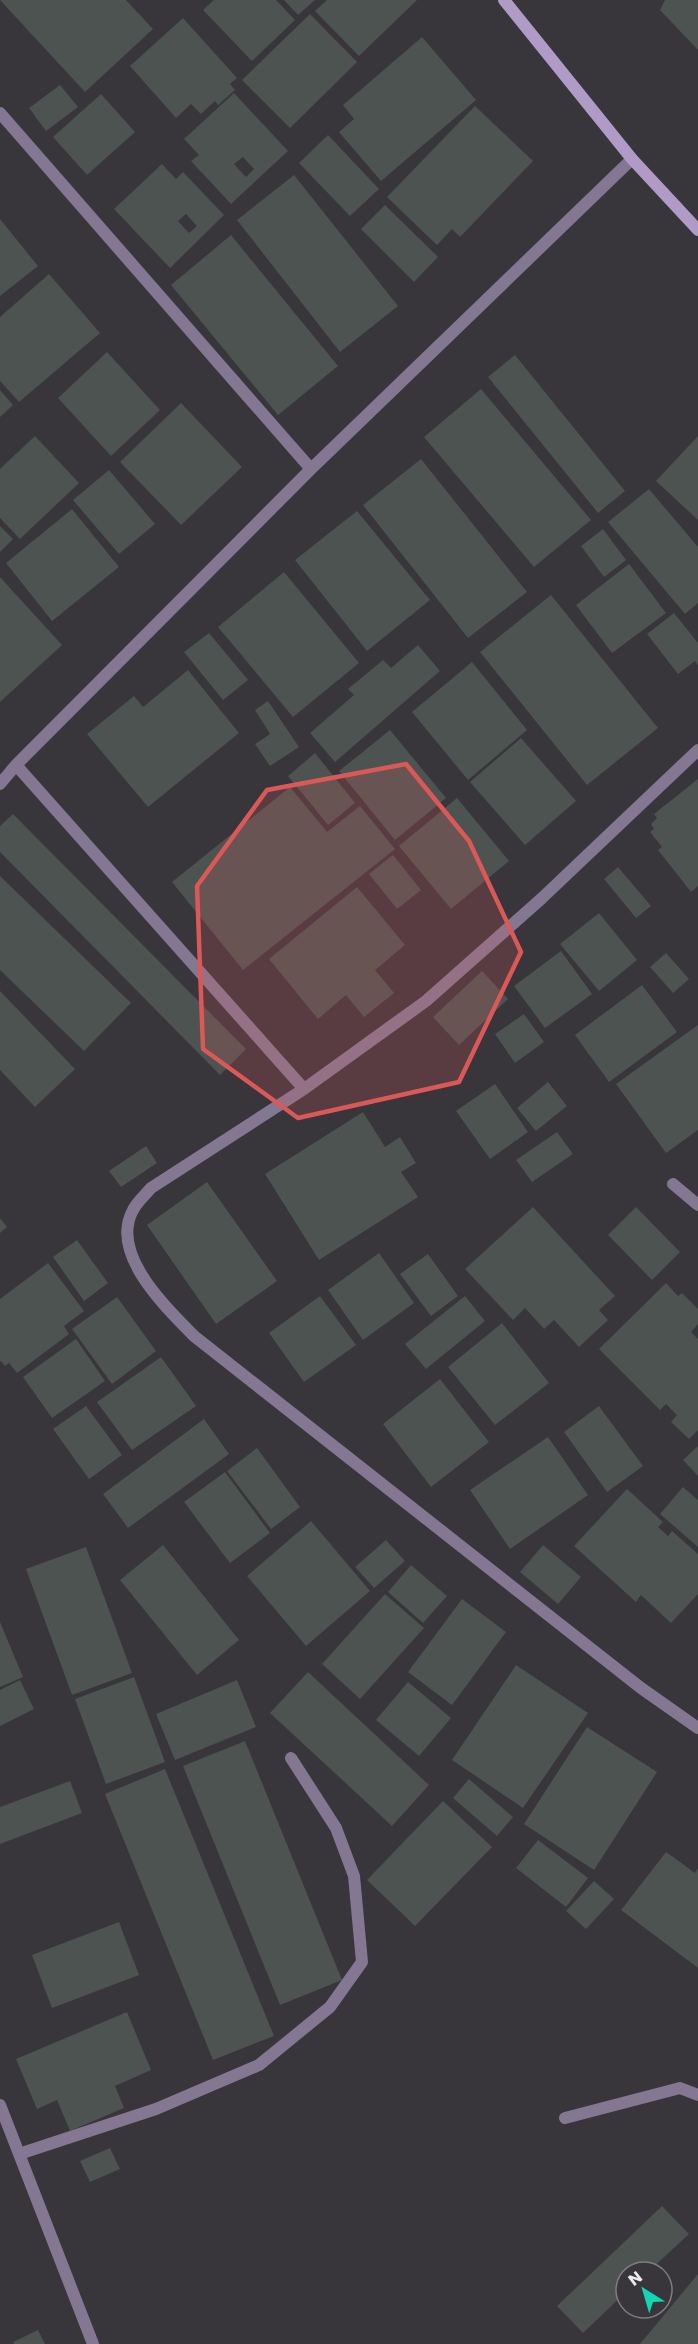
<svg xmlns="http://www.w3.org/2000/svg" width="698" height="2344" viewBox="0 0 698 2344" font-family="Poppins,sans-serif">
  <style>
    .building { fill: #4c5351; fill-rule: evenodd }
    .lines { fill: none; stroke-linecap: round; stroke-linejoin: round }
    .street { stroke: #847792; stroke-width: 12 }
    .secondary { stroke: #af9bc6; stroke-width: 12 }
    .marked { fill: #db5859; fill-opacity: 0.2; stroke: #db5859; stroke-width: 4.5; stroke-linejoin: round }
  </style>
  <rect width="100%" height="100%" fill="#38353b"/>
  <!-- building -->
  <path class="building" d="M 0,0 L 126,0 L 153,29 L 85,92 Z
    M 214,0 L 276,0 L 295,20 L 252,61 L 203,10 Z
    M 284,0 L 315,0 L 298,15 Z
    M 327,0 L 417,0 L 359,56 L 315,11 Z
    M 665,0 L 698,0 L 698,50 L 660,10 Z
    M 310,14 L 357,62 L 290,128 L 242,80 Z
    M 183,18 L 237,78 L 230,84 L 235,90 L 218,105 L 215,101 L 201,114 L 191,104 L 176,118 L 130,66 Z
    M 422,37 L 476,100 L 381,181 L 339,132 L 354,119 L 343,105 Z
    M 60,85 L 78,107 L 46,131 L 29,108 Z
    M 234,93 L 288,151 L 231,204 L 191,161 L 199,155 L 184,139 ZM 243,157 L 254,169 L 246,177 L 234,164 Z
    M 101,94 L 135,132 L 87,175 L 53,137 Z
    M 475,106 L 533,161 L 460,237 L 452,229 L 437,245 L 387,197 Z
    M 328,135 L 379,189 L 350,216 L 299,163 Z
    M 162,164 L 176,179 L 183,172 L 224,215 L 170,268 L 114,209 ZM 186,214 L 197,226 L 189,233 L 178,221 Z
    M 294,175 L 398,306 L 340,352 L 237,220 Z
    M 385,205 L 438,257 L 414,282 L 361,229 Z
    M 0,219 L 38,266 L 0,296 Z
    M 231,235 L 338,366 L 278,415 L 171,285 Z
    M 49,274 L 100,333 L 19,402 L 0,381 L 0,317 Z
    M 107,352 L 160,410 L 111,456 L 58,398 Z
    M 515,355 L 625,491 L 598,513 L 488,377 Z
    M 481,389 L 591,520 L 534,567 L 424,437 Z
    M 0,390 L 13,405 L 0,417 Z
    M 181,403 L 242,467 L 181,525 L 120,462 Z
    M 35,436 L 79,483 L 20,539 L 0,518 L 0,469 Z
    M 698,436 L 698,520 L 656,481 Z
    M 421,459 L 527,592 L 468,638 L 363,505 Z
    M 109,470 L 155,524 L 119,554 L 73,500 Z
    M 649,489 L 698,547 L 698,603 L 685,614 L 608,522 Z
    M 72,509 L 119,567 L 52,621 L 6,563 Z
    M 357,511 L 430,600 L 367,651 L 295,560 Z
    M 0,526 L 13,539 L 0,552 Z
    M 603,529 L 626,560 L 604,577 L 581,546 Z
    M 629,564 L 666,613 L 612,653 L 576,605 Z
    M 284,572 L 359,663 L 293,717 L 218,627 Z
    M 0,577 L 62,645 L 0,702 Z
    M 551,595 L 658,728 L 587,785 L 480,652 Z
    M 674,613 L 698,643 L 698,665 L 695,661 L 678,674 L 647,634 Z
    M 209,633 L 248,680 L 223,700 L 184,652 Z
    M 418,645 L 440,671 L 335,762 L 310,733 L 354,695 L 348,689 L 383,660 L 391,668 Z
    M 472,662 L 527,730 L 468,780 L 412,712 Z
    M 188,670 L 239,733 L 148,807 L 87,734 L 134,696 L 143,707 Z
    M 268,701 L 299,747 L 270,766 L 255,744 L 270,734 L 255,710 Z
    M 390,730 L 446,798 L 395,840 L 339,771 Z
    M 521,738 L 576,801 L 525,845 L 470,782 Z
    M 315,753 L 355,803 L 328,825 L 288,776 Z
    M 698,779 L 698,886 L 691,892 L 658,850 L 662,847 L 650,832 L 654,829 L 651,824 L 657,818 L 654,814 Z
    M 290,787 L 327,832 L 360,806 L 395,849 L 243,970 L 172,882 Z
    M 457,798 L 509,861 L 451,909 L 399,846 Z
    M 13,814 L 246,1049 L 220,1075 L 0,852 L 0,826 Z
    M 393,855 L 421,890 L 397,909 L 369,874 Z
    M 618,867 L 651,906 L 636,918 L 604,879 Z
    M 0,876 L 131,1003 L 84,1051 L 0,970 Z
    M 357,887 L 405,945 L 375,970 L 394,993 L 364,1017 L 346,995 L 318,1019 L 269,959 Z
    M 599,913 L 637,960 L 599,991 L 560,944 Z
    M 561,951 L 592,994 L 545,1028 L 514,986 Z
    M 666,953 L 689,979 L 673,993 L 650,967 Z
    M 482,971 L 508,999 L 459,1045 L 433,1017 Z
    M 642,985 L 677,1032 L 609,1082 L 575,1035 Z
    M 0,991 L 75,1069 L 35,1107 L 0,1070 Z
    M 524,1014 L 544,1042 L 515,1063 L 495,1034 Z
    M 698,1025 L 698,1130 L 666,1153 L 616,1084 Z
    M 548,1082 L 567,1106 L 536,1131 L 517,1108 Z
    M 495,1084 L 528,1132 L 490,1159 L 456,1111 Z
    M 363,1112 L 385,1147 L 400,1137 L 416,1163 L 401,1172 L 418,1197 L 319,1260 L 265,1174 Z
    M 557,1132 L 573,1154 L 532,1182 L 516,1160 Z
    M 146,1146 L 157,1163 L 121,1187 L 109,1171 Z
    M 207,1182 L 277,1281 L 216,1324 L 147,1225 Z
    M 533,1207 L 615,1296 L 599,1310 L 608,1320 L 579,1347 L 554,1320 L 544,1329 L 525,1308 L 513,1320 L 465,1269 Z
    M 636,1207 L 680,1252 L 652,1280 L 608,1235 Z
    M 0,1218 L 7,1227 L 0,1233 Z
    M 77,1240 L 108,1283 L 84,1301 L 53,1257 Z
    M 379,1253 L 414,1303 L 363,1340 L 328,1290 Z
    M 428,1254 L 458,1296 L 431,1316 L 400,1274 Z
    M 48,1263 L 84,1311 L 64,1326 L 69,1334 L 17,1373 L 9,1363 L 5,1366 L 1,1361 L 0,1362 L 0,1299 Z
    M 666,1283 L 678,1296 L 682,1293 L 698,1309 L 698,1324 L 691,1332 L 698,1339 L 698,1430 L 689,1439 L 671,1422 L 677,1415 L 666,1404 L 660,1410 L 599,1349 Z
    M 320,1296 L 356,1345 L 304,1382 L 269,1333 Z
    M 465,1296 L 485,1321 L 426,1369 L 405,1344 Z
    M 117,1297 L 156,1351 L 112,1384 L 72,1329 Z
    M 502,1323 L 549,1383 L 495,1425 L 448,1367 Z
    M 76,1339 L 105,1381 L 52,1418 L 23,1377 Z
    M 161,1357 L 196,1406 L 132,1450 L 97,1402 Z
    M 440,1379 L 489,1442 L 431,1487 L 383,1424 Z
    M 86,1406 L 122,1455 L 89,1479 L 53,1429 Z
    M 599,1406 L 643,1466 L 607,1492 L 564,1432 Z
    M 204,1419 L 229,1454 L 128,1528 L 103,1494 Z
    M 548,1437 L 588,1495 L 510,1549 L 470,1490 Z
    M 698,1446 L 698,1476 L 683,1460 Z
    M 257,1448 L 300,1507 L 271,1529 L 227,1471 Z
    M 225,1472 L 270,1533 L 230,1563 L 184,1502 Z
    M 683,1487 L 698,1500 L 698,1547 L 660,1514 Z
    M 627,1489 L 663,1522 L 658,1527 L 668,1536 L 672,1531 L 698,1554 L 698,1594 L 671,1623 L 641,1595 L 636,1602 L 574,1546 Z
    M 311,1521 L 370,1591 L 306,1646 L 247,1576 Z
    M 386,1540 L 405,1561 L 374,1588 L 355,1567 Z
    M 163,1545 L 239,1640 L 197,1675 L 120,1580 Z
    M 543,1545 L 581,1577 L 558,1604 L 520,1572 Z
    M 86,1547 L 132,1673 L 72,1695 L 26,1569 Z
    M 411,1565 L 447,1596 L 423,1623 L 388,1592 Z
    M 385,1594 L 424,1628 L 360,1699 L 322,1664 Z
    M 462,1599 L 506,1632 L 452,1705 L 408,1672 Z
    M 0,1622 L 23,1677 L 0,1687 Z
    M 516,1665 L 588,1713 L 523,1808 L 452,1760 Z
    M 308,1672 L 429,1785 L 392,1826 L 270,1713 Z
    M 134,1677 L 165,1762 L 106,1784 L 75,1699 Z
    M 20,1680 L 34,1709 L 0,1726 L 0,1690 Z
    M 237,1680 L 256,1727 L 175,1760 L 156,1714 Z
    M 408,1682 L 451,1718 L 419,1756 L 376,1720 Z
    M 587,1727 L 657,1772 L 594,1870 L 524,1824 Z
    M 245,1741 L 342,1980 L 280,2005 L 183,1766 Z
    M 165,1769 L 274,2036 L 213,2060 L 105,1794 Z
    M 469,1779 L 513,1817 L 497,1836 L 453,1798 Z
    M 70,1781 L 82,1813 L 0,1844 L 0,1807 Z
    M 443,1801 L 492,1847 L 415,1926 L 367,1880 Z
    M 538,1840 L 588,1878 L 566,1907 L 516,1868 Z
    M 666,1852 L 695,1873 L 698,1868 L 698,1968 L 621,1910 Z
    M 594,1881 L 614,1899 L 586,1929 L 566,1911 Z
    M 119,1922 L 139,1975 L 52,2008 L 32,1955 Z
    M 127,2012 L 151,2070 L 115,2086 L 124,2108 L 70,2131 L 57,2100 L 37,2109 L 16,2059 Z
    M 110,2148 L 120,2169 L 90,2182 L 80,2161 Z
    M 662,2206 L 689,2234 L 648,2272 L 626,2272 L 626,2292 L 583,2333 L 557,2306 Z
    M 698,2274 L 698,2344 L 640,2344 Z
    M 38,2330 L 45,2344 L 14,2344 L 13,2342 Z"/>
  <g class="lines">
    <!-- street -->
    <path class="street" d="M 0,113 L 311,469
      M 698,750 L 541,899 L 426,1001 L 304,1089 L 151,1188 C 145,1195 137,1202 133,1210 C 109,1254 166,1307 194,1336 L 641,1688 L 698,1728
      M 16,765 L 304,1089
      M 0,784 L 16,765 L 311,469 L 632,159
      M 673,1184 L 698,1205
      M 0,2105 L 93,2344
      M 565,2118 L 680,2088 L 698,2095
      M 19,2154 L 156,2109 L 259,2065 L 330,2007 L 362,1962 L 354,1876 L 336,1828 L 291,1758"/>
    <!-- secondary -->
    <path class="secondary" d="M 504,0 L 632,159 L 698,230"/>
  </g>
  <!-- marked area -->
  <path class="marked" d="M 406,764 L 469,841 L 521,952 L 459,1082 L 298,1118 L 203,1049 L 197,886 L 267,790 Z"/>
  <!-- north arrow -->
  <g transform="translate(644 2290) rotate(323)"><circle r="28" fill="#38353b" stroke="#807d82" stroke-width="1.5"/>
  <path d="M0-4.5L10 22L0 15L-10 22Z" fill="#11d5b4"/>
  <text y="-9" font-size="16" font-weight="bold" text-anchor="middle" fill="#ebe9ed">N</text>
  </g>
</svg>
